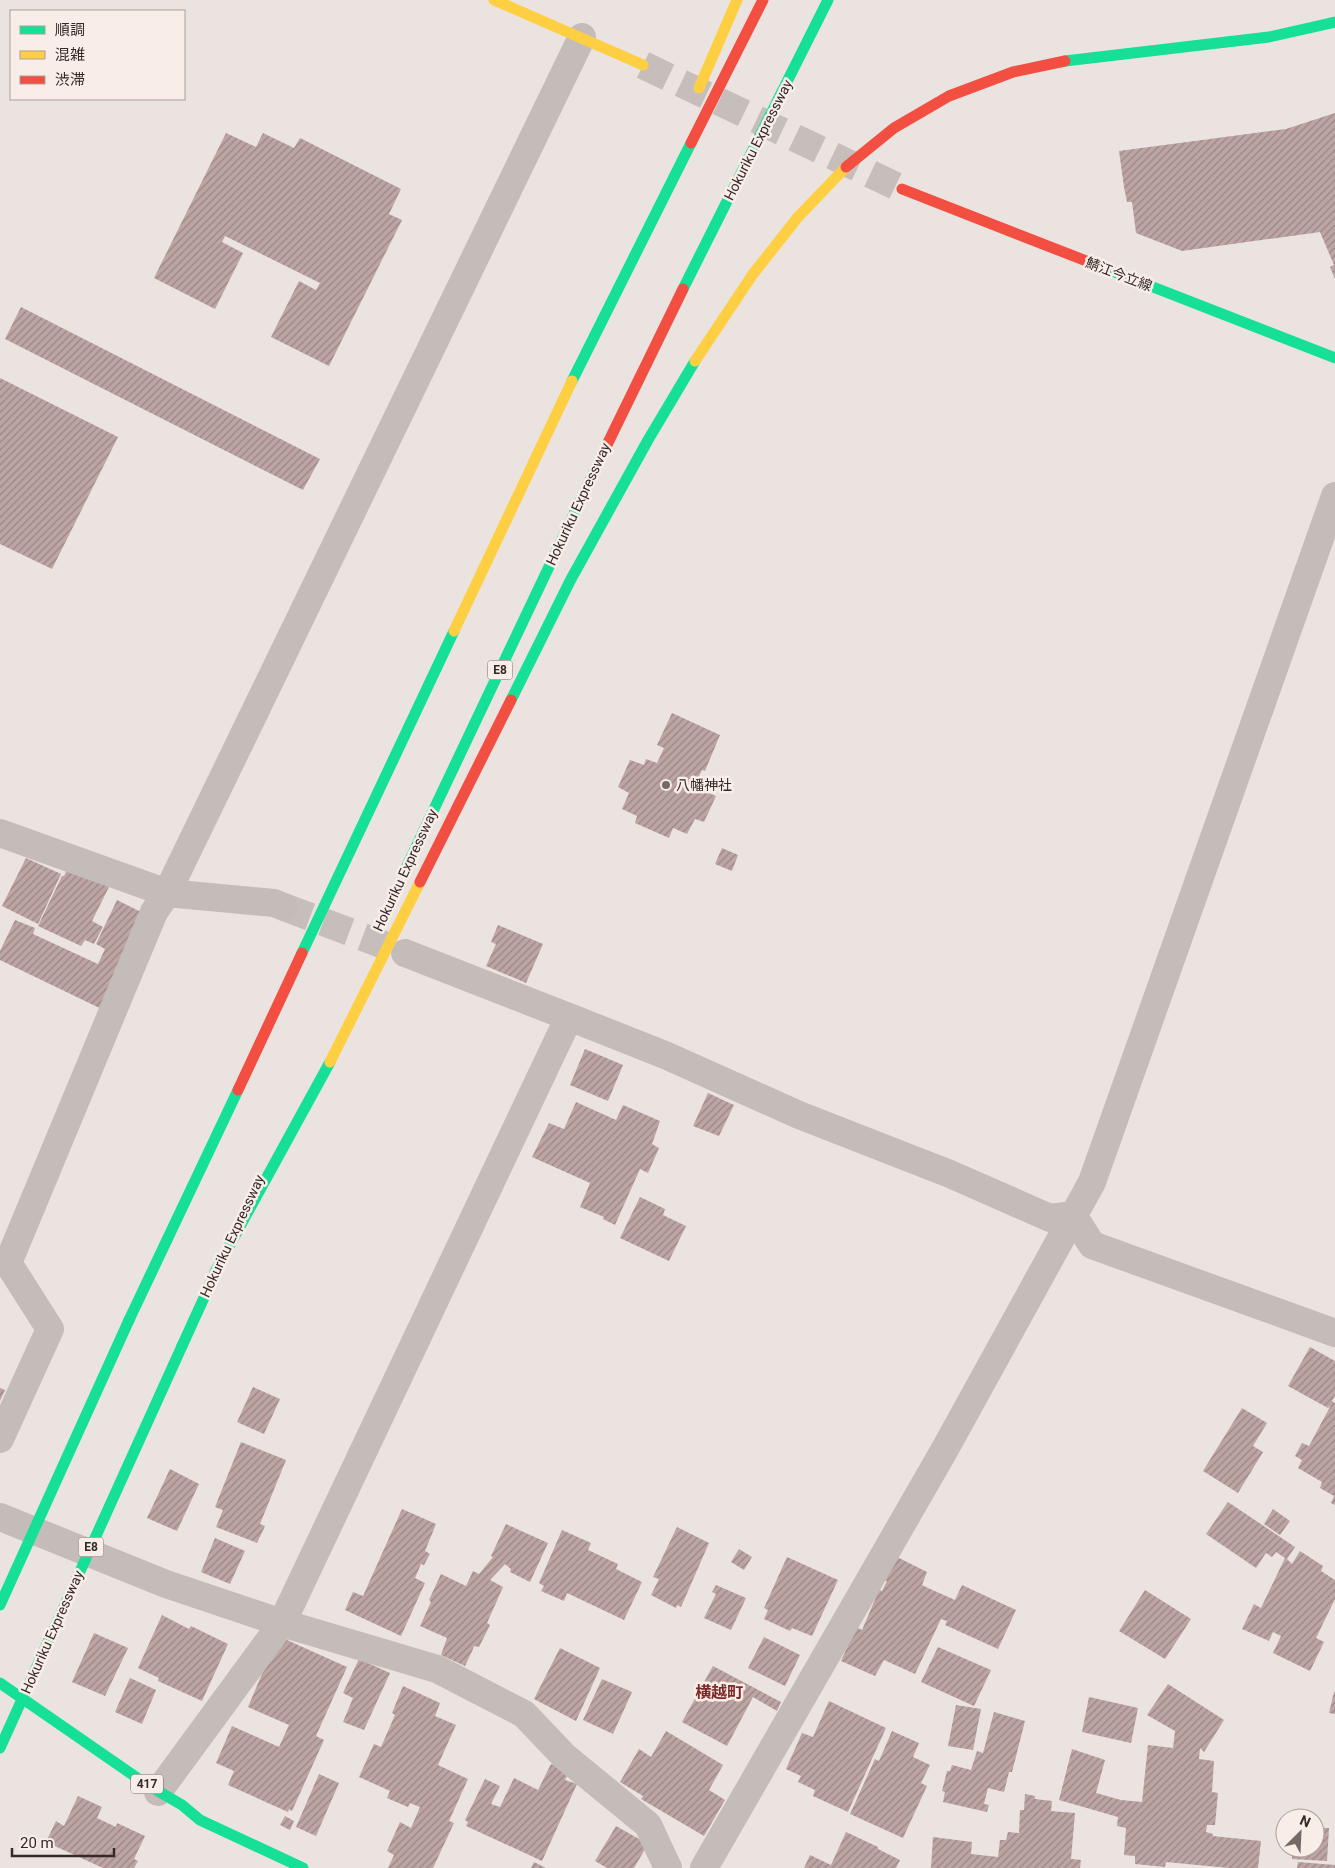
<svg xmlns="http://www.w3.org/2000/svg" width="1335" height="1868" viewBox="0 0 1335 1868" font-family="Roboto,'Noto Sans JP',sans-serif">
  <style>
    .building { fill: url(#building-hatch) }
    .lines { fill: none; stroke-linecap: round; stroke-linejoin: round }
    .street-tunnel { stroke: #c6bebb; stroke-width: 28; stroke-dasharray: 28 14; stroke-linecap: butt }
    .secondary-tunnel { stroke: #c6bebb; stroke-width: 28; stroke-dasharray: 28 14; stroke-linecap: butt }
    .street { stroke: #c4bcb9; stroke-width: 28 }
    .fast { stroke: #16e098; stroke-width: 11 }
    .slow { stroke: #ffcf43; stroke-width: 11 }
    .jam { stroke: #f24e42; stroke-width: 11 }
    .fast-bridge { stroke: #16e098; stroke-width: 11 }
    .poi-dot { fill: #746a68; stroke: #f8ede7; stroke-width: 2 }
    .labels { text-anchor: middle; stroke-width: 5; stroke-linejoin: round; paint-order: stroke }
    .shield { fill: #f8ede7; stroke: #6f6461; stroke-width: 1 }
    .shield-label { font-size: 12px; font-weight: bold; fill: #342928 }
    .street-label { font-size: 14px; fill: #342928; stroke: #f8ede7 }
    .poi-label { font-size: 14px; fill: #342928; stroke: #f8ede7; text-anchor: start }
    .quarter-label { font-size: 16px; font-weight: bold; fill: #7c2928; stroke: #f8ede7 }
  </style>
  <defs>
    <pattern id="building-hatch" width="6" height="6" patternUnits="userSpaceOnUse" patternTransform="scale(1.25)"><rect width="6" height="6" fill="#bda5a3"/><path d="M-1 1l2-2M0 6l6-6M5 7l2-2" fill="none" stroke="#9a8685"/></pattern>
  </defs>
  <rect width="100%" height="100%" fill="#ebe3e0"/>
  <!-- building -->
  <path class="building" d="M 1335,113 L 1335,279 L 1330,267 L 1334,265 L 1320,232 L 1182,251 L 1136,233 L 1132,202 L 1127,202 L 1124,187 L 1119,151 L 1286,129 Z
    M 226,133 L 256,147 L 263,133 L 294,148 L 300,138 L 401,189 L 389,214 L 402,220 L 329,366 L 271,337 L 299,281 L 316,290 L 320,283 L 225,236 L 222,242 L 243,253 L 215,309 L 154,278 Z
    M 21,307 L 320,459 L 303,490 L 5,339 Z
    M 0,378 L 118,437 L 52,569 L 0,544 Z
    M 672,713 L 720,735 L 705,771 L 702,770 L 696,782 L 705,787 L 704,791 L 716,796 L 704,822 L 695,819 L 687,834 L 673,828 L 669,838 L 635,823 L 637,816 L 622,809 L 629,793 L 618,787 L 630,760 L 644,765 L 646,759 L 657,763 L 664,748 L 657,745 Z
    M 722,848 L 738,855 L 732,871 L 715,864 Z
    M 26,858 L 61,874 L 38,924 L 2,906 Z
    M 73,859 L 113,879 L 92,921 L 103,927 L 94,944 L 85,940 L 81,946 L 38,926 L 62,876 L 64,876 Z
    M 117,900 L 153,918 L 116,1016 L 0,960 L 0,951 L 15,920 L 35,928 L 33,934 L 98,964 L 105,949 L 96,944 Z
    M 498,925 L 543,944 L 526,983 L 486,966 L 496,944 L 491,942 Z
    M 585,1049 L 623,1065 L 608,1101 L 570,1085 Z
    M 708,1093 L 734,1105 L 719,1136 L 693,1126 Z
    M 576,1102 L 616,1120 L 623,1105 L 660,1121 L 652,1144 L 659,1148 L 648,1173 L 640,1169 L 615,1225 L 603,1219 L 604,1217 L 580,1207 L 590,1183 L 532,1157 L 549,1123 L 564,1129 Z
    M 640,1197 L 665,1209 L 663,1215 L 686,1226 L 669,1261 L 620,1238 Z
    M 1310,1347 L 1335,1361 L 1335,1396 L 1332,1401 L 1335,1403 L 1335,1505 L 1331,1503 L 1334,1496 L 1320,1488 L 1322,1482 L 1298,1468 L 1302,1460 L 1295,1456 L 1302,1443 L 1309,1446 L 1331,1405 L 1328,1408 L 1288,1386 Z
    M 253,1387 L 280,1399 L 264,1434 L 237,1422 Z
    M 0,1388 L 5,1390 L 0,1401 Z
    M 1242,1408 L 1267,1423 L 1253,1446 L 1263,1452 L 1238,1493 L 1203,1471 Z
    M 241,1442 L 286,1460 L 260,1524 L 265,1526 L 257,1543 L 216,1527 L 223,1510 L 215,1507 Z
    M 170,1469 L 199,1484 L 177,1531 L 147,1518 Z
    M 1228,1502 L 1295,1547 L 1287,1559 L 1292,1564 L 1300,1551 L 1323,1566 L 1321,1571 L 1335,1580 L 1335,1599 L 1316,1638 L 1324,1642 L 1310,1671 L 1273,1653 L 1281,1636 L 1273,1632 L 1269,1641 L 1242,1629 L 1254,1604 L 1261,1608 L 1285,1558 L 1276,1552 L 1272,1557 L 1266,1553 L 1256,1568 L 1206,1534 Z
    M 402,1509 L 436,1524 L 425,1551 L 430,1554 L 424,1565 L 421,1564 L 415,1578 L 425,1583 L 401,1636 L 345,1610 L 353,1592 L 363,1596 Z
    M 1273,1509 L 1290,1521 L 1280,1535 L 1264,1524 Z
    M 506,1524 L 548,1543 L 530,1582 L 510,1572 L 511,1569 L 505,1564 L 490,1580 L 503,1587 L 487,1623 L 490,1625 L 479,1647 L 474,1646 L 473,1649 L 465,1666 L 441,1655 L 447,1638 L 420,1626 L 431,1602 L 429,1600 L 441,1574 L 466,1586 L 473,1571 L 479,1574 L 493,1557 L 491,1556 Z
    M 677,1527 L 709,1543 L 681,1607 L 677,1605 L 676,1608 L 651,1595 L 659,1579 L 653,1577 Z
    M 562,1530 L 591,1543 L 588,1550 L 618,1564 L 616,1569 L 642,1582 L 624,1620 L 567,1593 L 564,1601 L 541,1591 L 544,1586 L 539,1583 Z
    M 215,1538 L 245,1551 L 230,1584 L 201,1572 Z
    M 739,1549 L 752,1557 L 744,1570 L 731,1562 Z
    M 893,1555 L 927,1572 L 922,1585 L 928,1588 L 955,1600 L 962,1585 L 1016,1610 L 998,1649 L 945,1625 L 947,1621 L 941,1619 L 915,1674 L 884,1660 L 875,1676 L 841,1661 L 856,1627 L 862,1630 L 879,1590 L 882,1591 L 887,1581 L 881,1579 Z
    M 787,1557 L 838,1580 L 812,1636 L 792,1628 L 790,1631 L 764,1619 L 768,1610 L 764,1608 Z
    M 716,1585 L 746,1598 L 731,1630 L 704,1618 L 716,1594 L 712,1592 Z
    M 1145,1590 L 1191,1619 L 1165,1659 L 1119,1631 Z
    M 162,1615 L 189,1629 L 191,1626 L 228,1644 L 202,1701 L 158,1681 L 159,1678 L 138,1668 Z
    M 94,1633 L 128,1648 L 105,1696 L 72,1682 Z
    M 278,1636 L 347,1667 L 316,1736 L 324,1740 L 292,1811 L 289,1809 L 288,1812 L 228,1785 L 234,1771 L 216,1763 L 232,1726 L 279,1747 L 289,1725 L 248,1707 Z
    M 764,1637 L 800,1655 L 785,1686 L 748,1668 Z
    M 938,1647 L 991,1670 L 974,1706 L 921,1682 Z
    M 560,1648 L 600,1668 L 576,1721 L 534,1699 Z
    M 359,1659 L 390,1673 L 364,1730 L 343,1722 L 353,1698 L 343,1693 Z
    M 713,1666 L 781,1702 L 777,1711 L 753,1697 L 727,1746 L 682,1722 Z
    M 130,1678 L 156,1690 L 142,1724 L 115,1712 Z
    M 602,1679 L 632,1692 L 613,1734 L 583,1720 Z
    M 1168,1684 L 1224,1720 L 1204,1752 L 1200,1748 L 1199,1759 L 1214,1761 L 1212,1792 L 1218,1793 L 1215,1825 L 1207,1825 L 1206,1832 L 1213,1834 L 1213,1836 L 1261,1841 L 1258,1868 L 1229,1868 L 1166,1862 L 1165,1867 L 1135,1864 L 1135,1856 L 1124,1855 L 1126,1828 L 1117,1826 L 1118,1817 L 1059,1800 L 1072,1749 L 1105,1760 L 1096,1793 L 1121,1800 L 1142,1802 L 1148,1745 L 1173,1748 L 1175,1731 L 1147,1715 Z
    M 403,1686 L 440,1703 L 435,1716 L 456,1725 L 438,1765 L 468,1779 L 449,1821 L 454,1823 L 433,1868 L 388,1868 L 394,1855 L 387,1851 L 400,1822 L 411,1828 L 420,1807 L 410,1803 L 408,1807 L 387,1798 L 390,1791 L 359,1777 L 374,1744 L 381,1747 L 395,1715 L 392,1713 Z
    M 1334,1692 L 1335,1692 L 1335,1714 L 1329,1713 Z
    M 1089,1697 L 1138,1708 L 1131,1743 L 1082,1732 Z
    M 829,1701 L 886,1728 L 848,1812 L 813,1796 L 815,1790 L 798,1782 L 801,1776 L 786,1769 L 802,1733 L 813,1737 Z
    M 956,1705 L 981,1709 L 973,1750 L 948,1746 Z
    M 994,1712 L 1025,1721 L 1012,1772 L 1009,1772 L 1004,1792 L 988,1788 L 984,1804 L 989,1805 L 987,1812 L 943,1802 L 945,1792 L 942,1791 L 947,1771 L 950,1771 L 952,1765 L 971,1770 L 977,1751 L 983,1753 Z
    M 666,1731 L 723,1765 L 709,1790 L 725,1800 L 704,1836 L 641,1799 L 643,1796 L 620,1782 L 639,1749 L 651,1757 Z
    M 892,1731 L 919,1743 L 913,1757 L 930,1765 L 921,1783 L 927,1786 L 903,1838 L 850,1814 L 875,1759 L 879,1761 Z
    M 551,1764 L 569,1772 L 565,1780 L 577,1784 L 542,1861 L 466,1826 L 468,1822 L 465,1820 L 485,1779 L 500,1786 L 491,1804 L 500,1807 L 514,1778 L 538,1790 Z
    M 319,1774 L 339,1783 L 316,1836 L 296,1827 Z
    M 1025,1794 L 1035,1796 L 1035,1799 L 1052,1801 L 1051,1811 L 1075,1813 L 1071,1859 L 1081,1860 L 1080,1868 L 931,1868 L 933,1837 L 972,1842 L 971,1854 L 998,1857 L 1000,1840 L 1006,1840 L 1008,1832 L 1019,1833 L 1020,1810 L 1024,1810 Z
    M 78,1796 L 102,1807 L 97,1818 L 116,1827 L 117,1823 L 145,1836 L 134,1859 L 138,1861 L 134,1868 L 103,1868 L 46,1842 L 56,1821 L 64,1826 Z
    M 285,1816 L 294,1821 L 290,1830 L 280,1825 Z
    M 616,1826 L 648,1844 L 634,1868 L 607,1868 L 595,1861 Z
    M 1315,1828 L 1329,1828 L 1327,1861 L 1292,1859 L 1292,1848 L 1315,1848 Z
    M 846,1832 L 878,1847 L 878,1849 L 900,1860 L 896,1868 L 804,1868 L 810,1855 L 831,1865 Z
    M 534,1862 L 546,1868 L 531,1868 Z
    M 1298,1862 L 1335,1865 L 1335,1868 L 1297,1868 Z"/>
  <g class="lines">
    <!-- street-tunnel -->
    <path class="street-tunnel" d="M 284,907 L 405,953"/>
    <!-- secondary-tunnel -->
    <path class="secondary-tunnel" d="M 643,65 L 902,189"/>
    <!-- street -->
    <path class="street" d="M 0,833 L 167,893 L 274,903 L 284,907
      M 405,953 L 569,1017
      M 1073,1215 L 1092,1245 L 1335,1333
      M 0,1439 L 50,1329 L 8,1263 L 154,912 L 167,893 L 582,37
      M 0,1517 L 166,1584 L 282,1623 L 437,1669 L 524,1714 L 564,1756 L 648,1825 L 668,1868
      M 158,1792 L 282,1623 L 569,1017 L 665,1055 L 799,1115 L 950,1174 L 1050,1218 L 1073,1215
      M 704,1868 L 945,1449 L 1092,1182 L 1335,496"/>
    <!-- fast -->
    <path class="fast" d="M 1065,61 L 1269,37 L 1335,22
      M 1094,264 L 1335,358
      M 683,289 L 828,0
      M 572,381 L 691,143
      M 511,700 L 570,581 L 648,440 L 695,361
      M 407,866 L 602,455
      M 302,953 L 454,631
      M 215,1272 L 330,1062
      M 129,1320 L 238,1090
      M 182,1346 L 223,1256
      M 0,1683 L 146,1784 L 182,1805 L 200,1820 L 303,1868"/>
    <!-- slow -->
    <path class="slow" d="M 494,0 L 643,65
      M 699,88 L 737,0
      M 695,361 L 753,274 L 798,217 L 846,167
      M 454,631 L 572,381
      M 330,1062 L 420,882"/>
    <!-- jam -->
    <path class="jam" d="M 691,143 L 763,0
      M 846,167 L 894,128 L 949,96 L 1013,72 L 1065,61
      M 902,189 L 1094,264
      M 602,455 L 683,289
      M 420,882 L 511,700
      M 238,1090 L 302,953"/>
    <!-- fast-bridge -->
    <path class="fast-bridge" d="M 0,1605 L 129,1320
      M 0,1748 L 182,1346"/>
  </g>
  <!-- markers -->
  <circle class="poi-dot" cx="666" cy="785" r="5"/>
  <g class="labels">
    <!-- shield labels -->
    <g class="shield">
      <rect x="487.5" y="660.5" width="25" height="19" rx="4"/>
      <rect x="78.5" y="1537.5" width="25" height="19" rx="4"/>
      <rect x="131" y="1774.5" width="32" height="19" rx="4"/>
    </g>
    <g class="shield-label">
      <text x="500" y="674">E8</text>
      <text x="91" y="1551">E8</text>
      <text x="147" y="1788">417</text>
    </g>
    <!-- street labels -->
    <g class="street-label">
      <text transform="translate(758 140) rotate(-63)" y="5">Hokuriku Expressway</text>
      <text transform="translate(1119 274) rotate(21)" y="5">鯖江今立線</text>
      <text transform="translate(578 504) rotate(-65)" y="5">Hokuriku Expressway</text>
      <text transform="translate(405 870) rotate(-65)" y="5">Hokuriku Expressway</text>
      <text transform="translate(232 1236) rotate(-65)" y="5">Hokuriku Expressway</text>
      <text transform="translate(52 1632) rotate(-66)" y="5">Hokuriku Expressway</text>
    </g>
    <!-- poi labels -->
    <g class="poi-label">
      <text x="676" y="790">八幡神社</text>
    </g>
    <!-- quarter labels -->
    <g class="quarter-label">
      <text x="719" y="1698">横越町</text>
    </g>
  </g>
  <!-- legend -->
  <rect x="10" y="10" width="175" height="90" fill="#f8ede7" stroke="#aa9f9b"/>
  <rect x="20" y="26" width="25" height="8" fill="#16e098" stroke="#aa9f9b"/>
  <text x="55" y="35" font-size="15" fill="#342928">順調</text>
  <rect x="20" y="51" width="25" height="8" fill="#ffcf43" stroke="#aa9f9b"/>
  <text x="55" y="60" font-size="15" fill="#342928">混雑</text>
  <rect x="20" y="76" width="25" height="8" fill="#f24e42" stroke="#aa9f9b"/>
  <text x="55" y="85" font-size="15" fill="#342928">渋滞</text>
  <!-- north arrow -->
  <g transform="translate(1300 1833) rotate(24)"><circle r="24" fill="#f8ede7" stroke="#aa9f9b"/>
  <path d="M0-4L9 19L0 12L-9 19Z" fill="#746a68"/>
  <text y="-8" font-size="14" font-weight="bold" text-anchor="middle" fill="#342928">N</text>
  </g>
  <!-- scale -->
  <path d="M12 1848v8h102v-8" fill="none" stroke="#342928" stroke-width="2.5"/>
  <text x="20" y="1848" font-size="15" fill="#342928" stroke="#f8ede7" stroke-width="4" paint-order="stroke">20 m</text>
</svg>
